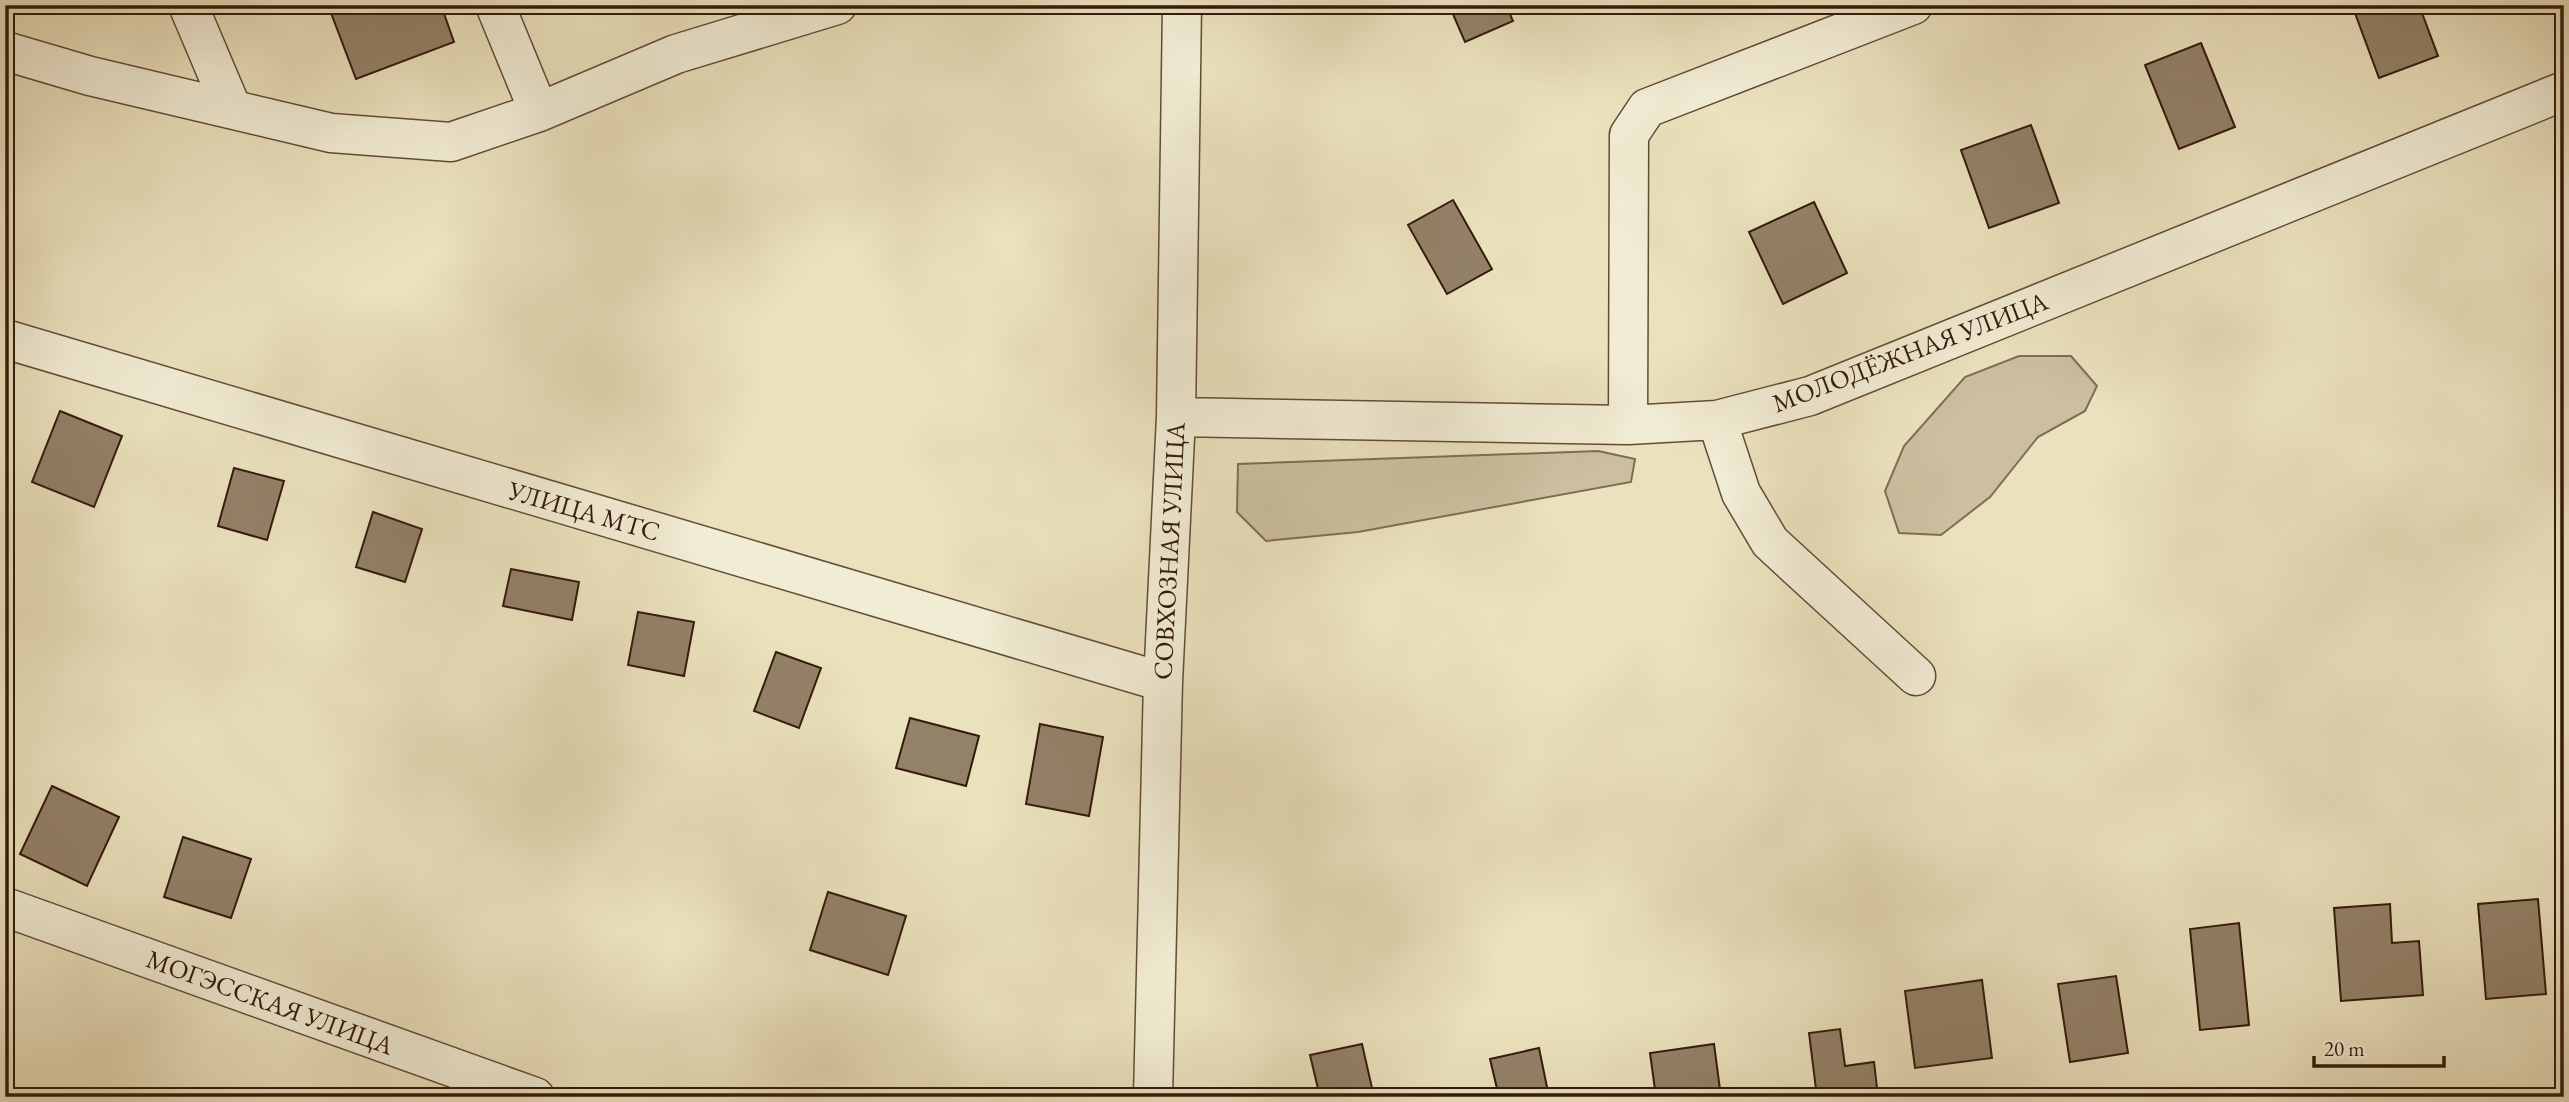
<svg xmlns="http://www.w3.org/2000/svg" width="2569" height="1102" viewBox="0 0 2569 1102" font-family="'EB Garamond',serif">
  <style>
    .green { fill: #cbbf9f; stroke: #806c56; stroke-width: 2 }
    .building { fill: #938168; stroke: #341a0c; stroke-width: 2 }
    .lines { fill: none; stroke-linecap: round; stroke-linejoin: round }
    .minor-casing { stroke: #624c38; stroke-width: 41 }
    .minor { stroke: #f1ecd4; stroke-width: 38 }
    .labels { text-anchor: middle; stroke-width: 5; stroke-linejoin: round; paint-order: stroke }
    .street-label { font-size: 26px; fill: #341a0c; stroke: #f1ecd4 }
  </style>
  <rect width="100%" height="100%" fill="#eae1bd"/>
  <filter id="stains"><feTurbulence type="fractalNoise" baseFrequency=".00286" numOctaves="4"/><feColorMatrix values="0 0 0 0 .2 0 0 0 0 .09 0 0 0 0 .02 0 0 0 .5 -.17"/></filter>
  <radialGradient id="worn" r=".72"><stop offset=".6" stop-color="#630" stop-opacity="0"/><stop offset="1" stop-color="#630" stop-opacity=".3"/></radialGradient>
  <!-- green -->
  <path class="green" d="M 2019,356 L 2071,356 L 2097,386 L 2085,411 L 2038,437 L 1990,497 L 1941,535 L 1899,533 L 1885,491 L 1904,446 L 1965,377 Z
    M 1598,451 L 1635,459 L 1631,482 L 1358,532 L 1266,541 L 1237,512 L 1238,464 Z"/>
  <!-- building -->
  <path class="building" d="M 328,5 L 441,5 L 454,42 L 356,79 Z
    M 1449,5 L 1506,5 L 1513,21 L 1465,42 Z
    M 2352,5 L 2419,5 L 2438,56 L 2379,78 Z
    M 2201,43 L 2235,127 L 2179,149 L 2145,65 Z
    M 2031,125 L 2059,203 L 1989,228 L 1961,150 Z
    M 1453,200 L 1492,269 L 1447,294 L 1408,225 Z
    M 1814,202 L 1847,273 L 1783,304 L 1749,232 Z
    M 60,411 L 122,436 L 94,507 L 32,482 Z
    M 234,468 L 284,481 L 267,540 L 218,526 Z
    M 373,512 L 422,529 L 405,582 L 356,567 Z
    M 511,569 L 579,582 L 572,620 L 503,606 Z
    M 638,612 L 694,622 L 684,676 L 628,665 Z
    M 776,652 L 821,668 L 799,728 L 754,711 Z
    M 910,718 L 979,736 L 966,786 L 896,768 Z
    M 1040,724 L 1103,737 L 1089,816 L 1026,804 Z
    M 52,786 L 119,817 L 87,886 L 20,854 Z
    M 183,837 L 251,859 L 231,918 L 164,897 Z
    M 828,892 L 906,916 L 888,975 L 810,950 Z
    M 2538,899 L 2546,994 L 2486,999 L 2478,904 Z
    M 2390,904 L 2392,943 L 2419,941 L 2423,995 L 2341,1001 L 2334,908 Z
    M 2239,923 L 2249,1025 L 2200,1030 L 2190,929 Z
    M 2116,976 L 2128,1053 L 2070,1062 L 2058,984 Z
    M 1982,980 L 1992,1058 L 1915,1068 L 1905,991 Z
    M 1840,1029 L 1845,1066 L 1874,1062 L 1878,1097 L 1817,1097 L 1809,1033 Z
    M 1362,1044 L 1374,1097 L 1320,1097 L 1310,1055 Z
    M 1714,1044 L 1721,1097 L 1656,1097 L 1650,1053 Z
    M 1539,1048 L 1549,1097 L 1499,1097 L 1490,1059 Z"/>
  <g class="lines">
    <defs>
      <path id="minor" d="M 188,5 L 232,109
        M 495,5 L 539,112
        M 5,51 L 90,76 L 331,133 L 451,142 L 539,112 L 676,54 L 837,5
        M 5,339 L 1163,682
        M 1176,417 L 1628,425 L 1717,420 L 1810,396 L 2564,91
        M 1717,420 L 1741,493 L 1770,542 L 1916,676
        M 1628,425 L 1629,135 L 1647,108 L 1913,5
        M 5,907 L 535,1097
        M 1153,1097 L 1163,682 L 1176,417 L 1182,5"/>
    </defs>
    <!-- minor casing -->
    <use href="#minor" class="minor-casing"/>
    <!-- minor -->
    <use href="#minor" class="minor"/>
  </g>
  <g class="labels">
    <!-- street labels -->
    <g class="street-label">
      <text transform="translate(1910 352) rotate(-21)" y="9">МОЛОДЁЖНАЯ УЛИЦА</text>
      <text transform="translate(584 511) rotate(16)" y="9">УЛИЦА МТС</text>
      <text transform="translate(1169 551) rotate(-87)" y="9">СОВХОЗНАЯ УЛИЦА</text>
      <text transform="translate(270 1002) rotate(20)" y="9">МОГЭССКАЯ УЛИЦА</text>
    </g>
  </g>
  <!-- margin -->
  <rect width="2569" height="1102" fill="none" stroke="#eae1bd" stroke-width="28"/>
  <rect x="7" y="7" width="2555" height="1088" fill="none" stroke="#341a0c" stroke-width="3.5"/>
  <rect x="14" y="14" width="2541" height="1074" fill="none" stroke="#341a0c" stroke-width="2"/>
  <!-- scale -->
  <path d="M2314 1056v10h130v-10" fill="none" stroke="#341a0c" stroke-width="3.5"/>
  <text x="2324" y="1056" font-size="21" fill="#341a0c" stroke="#f1ecd4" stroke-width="5" paint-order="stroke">20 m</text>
  <rect width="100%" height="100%" filter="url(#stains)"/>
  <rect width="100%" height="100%" fill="url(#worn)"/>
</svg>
